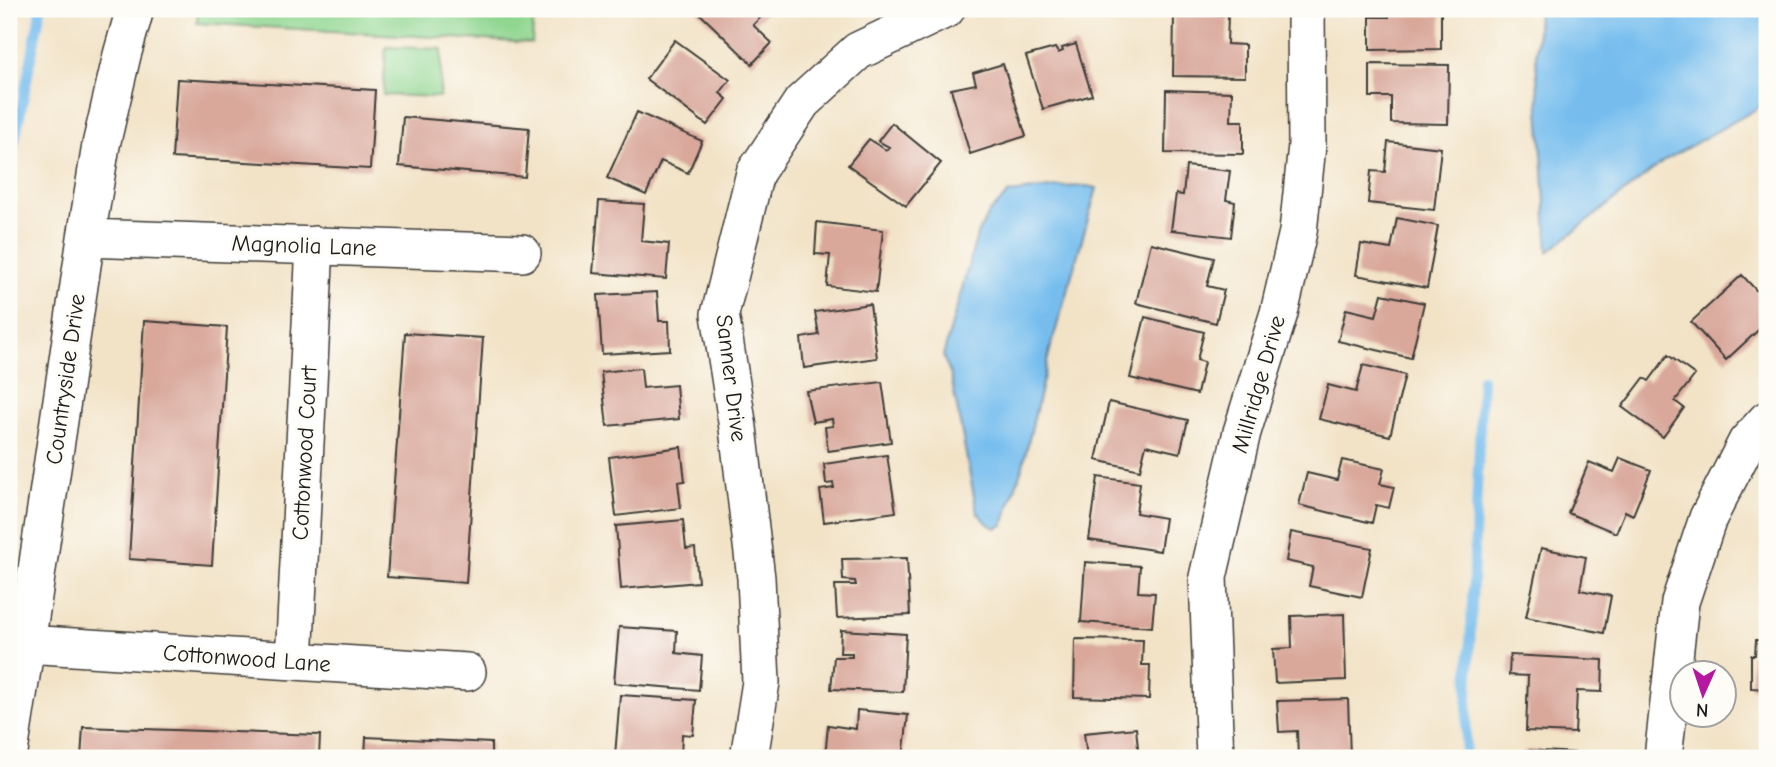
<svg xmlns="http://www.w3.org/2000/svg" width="1776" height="767" viewBox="0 0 1776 767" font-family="'Comic Neue',sans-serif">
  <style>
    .green { fill: #8fd690; stroke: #567956; stroke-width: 2 }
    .water { fill: #76bdee; stroke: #496c85; stroke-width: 2 }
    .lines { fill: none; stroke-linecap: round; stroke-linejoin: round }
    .stream { stroke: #76bdee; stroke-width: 10 }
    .building { fill: #d9a89b }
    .street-casing { stroke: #3c3a36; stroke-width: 40 }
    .street { stroke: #fff; stroke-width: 37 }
    .labels { text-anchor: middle; stroke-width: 7; stroke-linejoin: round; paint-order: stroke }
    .street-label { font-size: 23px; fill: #1c1c1c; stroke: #fdfcf7 }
  </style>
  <rect width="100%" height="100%" fill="#fdfcf7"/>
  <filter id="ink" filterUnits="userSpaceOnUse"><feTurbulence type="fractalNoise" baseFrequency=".0143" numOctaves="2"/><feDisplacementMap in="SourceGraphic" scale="14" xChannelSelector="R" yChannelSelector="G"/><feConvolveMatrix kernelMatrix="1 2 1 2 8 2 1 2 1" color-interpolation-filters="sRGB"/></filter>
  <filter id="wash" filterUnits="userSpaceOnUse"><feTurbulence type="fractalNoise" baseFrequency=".00686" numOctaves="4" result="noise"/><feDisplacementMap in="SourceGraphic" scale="28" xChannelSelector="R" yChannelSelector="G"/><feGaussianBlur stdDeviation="1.57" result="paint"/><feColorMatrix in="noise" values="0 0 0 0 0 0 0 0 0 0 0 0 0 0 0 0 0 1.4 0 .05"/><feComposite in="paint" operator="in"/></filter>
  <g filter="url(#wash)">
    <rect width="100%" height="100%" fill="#f2e3c7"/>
    <!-- green -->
    <path class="green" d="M 198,9 L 534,9 L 532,43 L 197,23 Z
      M 386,47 L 442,49 L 440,97 L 383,95 Z"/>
    <!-- water -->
    <path class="water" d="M 1538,9 L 1767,9 L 1767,103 L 1664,161 L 1548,252 L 1536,58 Z
      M 1086,186 L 1097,188 L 1050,350 L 1023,465 L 1003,525 L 996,528 L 988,524 L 977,512 L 951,376 L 943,356 L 978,232 L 990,212 L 1009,193 L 1059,187 Z"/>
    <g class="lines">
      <!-- stream -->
      <path class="stream" d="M 9,170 L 41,9
        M 1465,758 L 1482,379"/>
    </g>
    <g id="blocks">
      <!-- building -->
      <path class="building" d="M 695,9 L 767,9 L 768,10 L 753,25 L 772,43 L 752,64 Z
        M 1389,9 L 1441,9 L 1441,49 L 1370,50 L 1370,17 L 1389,17 Z
        M 1174,14 L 1228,15 L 1227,44 L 1245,45 L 1245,77 L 1173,76 Z
        M 675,40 L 730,80 L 720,93 L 727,99 L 707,125 L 646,79 Z
        M 1076,44 L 1092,95 L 1043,109 L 1026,56 L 1055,48 L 1058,53 L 1063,51 L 1062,48 Z
        M 1003,64 L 1026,136 L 970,154 L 951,89 L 976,84 L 973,73 Z
        M 1370,64 L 1449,65 L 1448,124 L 1391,123 L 1391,97 L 1370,97 Z
        M 177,79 L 375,90 L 370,169 L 172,158 Z
        M 1166,90 L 1232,92 L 1231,121 L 1243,121 L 1243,154 L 1165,153 Z
        M 637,112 L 702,141 L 688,173 L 661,161 L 646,195 L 607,178 Z
        M 403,117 L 529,128 L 525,177 L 399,166 Z
        M 892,123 L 941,163 L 906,206 L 848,165 L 869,139 L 886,150 L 889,147 L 878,141 Z
        M 1388,142 L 1441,148 L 1434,210 L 1368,203 L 1371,171 L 1385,172 Z
        M 1186,166 L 1230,171 L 1226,200 L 1235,202 L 1231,237 L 1171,230 L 1176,194 L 1183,195 Z
        M 599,201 L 644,204 L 641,241 L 669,244 L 666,279 L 593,273 Z
        M 1397,218 L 1438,226 L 1427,288 L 1356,275 L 1361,244 L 1391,249 Z
        M 817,222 L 883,230 L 876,292 L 827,286 L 830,255 L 815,254 Z
        M 1151,243 L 1214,258 L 1207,286 L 1224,290 L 1216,323 L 1136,303 Z
        M 1742,275 L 1767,302 L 1767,322 L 1726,360 L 1691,322 Z
        M 657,292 L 659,321 L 669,321 L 670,350 L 602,354 L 598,295 Z
        M 1382,294 L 1424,303 L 1411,358 L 1338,341 L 1346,309 L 1376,316 Z
        M 870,304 L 877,358 L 804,368 L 801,338 L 819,335 L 815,312 Z
        M 1145,317 L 1204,332 L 1197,360 L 1204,362 L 1197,394 L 1130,378 Z
        M 144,321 L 227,327 L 212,565 L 129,559 Z
        M 405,333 L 483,338 L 466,583 L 387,577 Z
        M 1668,355 L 1695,375 L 1675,401 L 1684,408 L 1663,437 L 1622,407 L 1644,378 L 1649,381 Z
        M 1363,365 L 1405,375 L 1390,436 L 1319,419 L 1328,385 L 1356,392 Z
        M 641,368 L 643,388 L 676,385 L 679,419 L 607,426 L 601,372 Z
        M 882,382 L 891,442 L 828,451 L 825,427 L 833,426 L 832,419 L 813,422 L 806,391 Z
        M 1109,402 L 1188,420 L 1180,453 L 1146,445 L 1140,470 L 1096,460 Z
        M 681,447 L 685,481 L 678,482 L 681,508 L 616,516 L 609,457 Z
        M 887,455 L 896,512 L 824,522 L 820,490 L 834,488 L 833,483 L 826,484 L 824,464 Z
        M 1620,458 L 1651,470 L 1633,515 L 1625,511 L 1616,533 L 1568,513 L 1589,462 L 1614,472 Z
        M 1342,460 L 1384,469 L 1380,484 L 1394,487 L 1389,508 L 1376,505 L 1372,523 L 1299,505 L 1307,473 L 1337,480 Z
        M 1098,477 L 1140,483 L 1136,513 L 1165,518 L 1160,551 L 1089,540 Z
        M 683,520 L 686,549 L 695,548 L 698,582 L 621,589 L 616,526 Z
        M 1291,532 L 1372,548 L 1362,597 L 1309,586 L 1313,567 L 1286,561 Z
        M 1541,548 L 1586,557 L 1580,590 L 1611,596 L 1604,633 L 1526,617 Z
        M 907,558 L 910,615 L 837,618 L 835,585 L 856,585 L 855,581 L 843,580 L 842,559 Z
        M 1085,562 L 1140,566 L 1138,592 L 1155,593 L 1152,627 L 1081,622 Z
        M 1344,614 L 1346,680 L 1275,683 L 1273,649 L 1292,648 L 1291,616 Z
        M 619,627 L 677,631 L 676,653 L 702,656 L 699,690 L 614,683 Z
        M 841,630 L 906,634 L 903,692 L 831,689 L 834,657 L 852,657 L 852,653 L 840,653 Z
        M 1075,639 L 1143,640 L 1142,665 L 1150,665 L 1149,699 L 1074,697 Z
        M 1756,640 L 1767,640 L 1767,689 L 1751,688 L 1751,655 L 1755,655 Z
        M 1510,655 L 1603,660 L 1602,692 L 1577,691 L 1575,733 L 1526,731 L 1528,676 L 1509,675 Z
        M 1765,693 L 1767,693 L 1767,725 L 1764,724 Z
        M 620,695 L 696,700 L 693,735 L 682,734 L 681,758 L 615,756 Z
        M 1348,699 L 1350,756 L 1298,758 L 1297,731 L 1279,732 L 1277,701 Z
        M 857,710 L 908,715 L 903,758 L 825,758 L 828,725 L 856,729 Z
        M 83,727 L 320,735 L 319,758 L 81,758 Z
        M 1136,728 L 1139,758 L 1087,758 L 1084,733 Z
        M 366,737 L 491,743 L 491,758 L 365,758 Z
        M 1525,750 L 1577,753 L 1577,758 L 1525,758 Z"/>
    </g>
  </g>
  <g filter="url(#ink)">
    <use href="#blocks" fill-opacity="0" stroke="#3c3a36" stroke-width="2"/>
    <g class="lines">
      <defs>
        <path id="street" d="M 86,238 L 522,253
          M 26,644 L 467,672
          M 294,661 L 315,245
          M 9,752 L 26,644 L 86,238 L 101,145 L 122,55 L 135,9
          M 749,758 L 761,682 L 756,578 L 738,428 L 720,314 L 755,173 L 802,102 L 858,51 L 946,9
          M 1215,758 L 1208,577 L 1242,432 L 1279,313 L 1298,232 L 1307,145 L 1306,9
          M 1663,758 L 1680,602 L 1708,518 L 1747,442 L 1767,420"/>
      </defs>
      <!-- street casing -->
      <use href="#street" class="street-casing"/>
      <!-- street -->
      <use href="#street" class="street"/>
    </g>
  </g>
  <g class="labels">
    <!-- street labels -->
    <g class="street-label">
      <text transform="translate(304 245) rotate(2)" y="8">Magnolia Lane</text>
      <text transform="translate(732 378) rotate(83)" y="8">Sanner Drive</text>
      <text transform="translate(65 379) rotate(-82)" y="8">Countryside Drive</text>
      <text transform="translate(1258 384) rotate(-74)" y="8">Millridge Drive</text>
      <text transform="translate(304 453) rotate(-87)" y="8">Cottonwood Court</text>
      <text transform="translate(247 658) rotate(4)" y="8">Cottonwood Lane</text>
    </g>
  </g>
  <!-- margin -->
  <rect width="1776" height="767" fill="none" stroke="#fdfcf7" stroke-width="35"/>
  <!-- north arrow -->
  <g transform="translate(1703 694) rotate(183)"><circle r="33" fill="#fdfcf7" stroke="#a3a29f" stroke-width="2"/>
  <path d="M0-5L12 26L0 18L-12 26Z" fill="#b5179e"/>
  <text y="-10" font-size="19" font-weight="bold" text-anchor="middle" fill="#1c1c1c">N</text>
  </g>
</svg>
